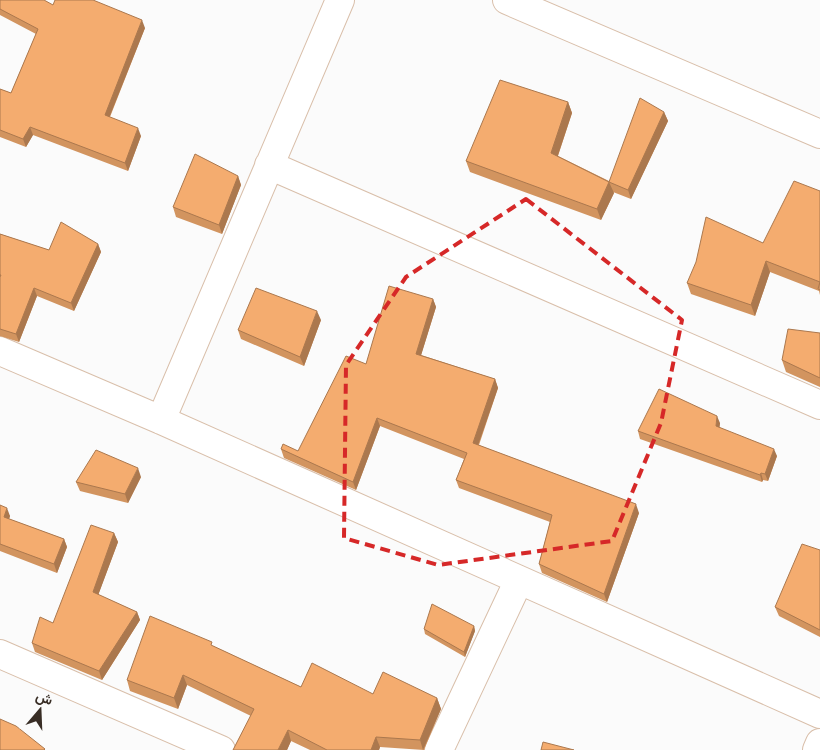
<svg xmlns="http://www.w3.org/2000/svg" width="820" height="750" viewBox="0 0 820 750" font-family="Mulish,Vazirmatn,sans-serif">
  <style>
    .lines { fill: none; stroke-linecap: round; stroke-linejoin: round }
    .minor-casing { stroke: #d9bfaa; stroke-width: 30 }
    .minor { stroke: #fff; stroke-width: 28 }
    .wall { fill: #d2945f }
    .shaded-wall { fill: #ab784e }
    .building { fill: #f4ac6f; stroke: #ab784e }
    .marked { fill: none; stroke: #d62828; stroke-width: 4; stroke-dasharray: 10 6; stroke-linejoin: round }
  </style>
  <rect width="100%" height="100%" fill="#fbfbfb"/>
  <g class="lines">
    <defs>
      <path id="minor" d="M 507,0 L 820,134
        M 269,165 L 820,405
        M 0,351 L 161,420 L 820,714
        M 161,420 L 340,0
        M 0,654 L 221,750
        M 439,750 L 519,580
        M 817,750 L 820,743"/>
    </defs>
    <!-- minor casing -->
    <use href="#minor" class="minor-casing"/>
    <!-- minor -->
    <use href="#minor" class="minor"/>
  </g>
  <!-- wall -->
  <path class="wall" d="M 0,0 L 53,5 L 145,28 L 110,117 L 141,136 L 128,171 L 33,135 L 26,147 L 0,137 L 0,89 L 11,93 L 36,34 L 0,15 Z
    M 568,102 L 572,113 L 558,156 L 609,181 L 664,112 L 668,121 L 631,199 L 613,192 L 614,193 L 601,220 L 470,172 L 466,161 Z
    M 238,176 L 241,185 L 222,234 L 176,217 L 173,207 Z
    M 820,191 L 820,295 L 819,291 L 770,272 L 755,316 L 691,294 L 687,283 L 763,243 Z
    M 0,234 L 49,250 L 98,244 L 101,252 L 74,311 L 37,296 L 19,342 L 0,336 Z
    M 433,299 L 436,307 L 421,355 L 495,379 L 498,388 L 479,445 L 639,513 L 607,602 L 542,573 L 539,564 L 550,522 L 459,488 L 456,480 L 464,459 L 380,426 L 356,490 L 284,458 L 281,449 L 298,451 Z
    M 321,320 L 304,366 L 241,339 L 238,330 Z
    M 820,333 L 820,387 L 786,372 L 782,360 Z
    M 720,423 L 719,427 L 777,456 L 768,481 L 763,480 L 762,482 L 640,439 L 638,431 Z
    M 141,477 L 128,503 L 80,491 L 76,482 Z
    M 0,505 L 10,516 L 9,519 L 64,539 L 67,547 L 57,573 L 0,551 Z
    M 114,533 L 118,542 L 98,595 L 137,612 L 140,620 L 102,680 L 35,652 L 32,643 L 53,623 Z
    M 820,550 L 820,637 L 779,616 L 775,607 Z
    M 474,626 L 475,631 L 465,657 L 425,634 L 424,629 Z
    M 213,646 L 301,687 L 373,694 L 437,698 L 441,709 L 424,750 L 380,747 L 379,750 L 310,750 L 291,741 L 287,750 L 233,750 L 251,716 L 187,685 L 178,709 L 130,691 L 127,680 Z"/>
  <!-- shaded-wall -->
  <path class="shaded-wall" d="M 142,20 L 145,28 L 107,123 L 105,115 Z
    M 568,102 L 572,113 L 555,164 L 551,153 Z
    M 664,112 L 668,121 L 631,199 L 628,190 Z
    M 30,127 L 33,135 L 26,147 L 23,139 Z
    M 138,128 L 141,136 L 128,171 L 125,163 Z
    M 238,176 L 241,185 L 222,234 L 219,225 Z
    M 609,182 L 614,193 L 601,220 L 597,209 Z
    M 98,244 L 101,252 L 74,311 L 71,303 Z
    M 766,261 L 770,272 L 755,316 L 751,305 Z
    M 34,288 L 37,296 L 19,342 L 16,334 Z
    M 433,299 L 436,307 L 419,362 L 416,354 Z
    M 317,311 L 321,320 L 304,366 L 300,357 Z
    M 495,379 L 498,388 L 476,451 L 473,443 Z
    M 717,416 L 720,423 L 719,433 L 716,426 Z
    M 377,418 L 380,426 L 356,490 L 353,482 Z
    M 774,449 L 777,456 L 768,481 L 765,474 Z
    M 138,468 L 141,477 L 128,503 L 125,494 Z
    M 761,473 L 763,480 L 762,482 L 760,475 Z
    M 636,504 L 639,513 L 607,602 L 604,594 Z
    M 7,508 L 10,516 L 7,525 L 4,517 Z
    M 114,533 L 118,542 L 96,601 L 93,592 Z
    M 64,539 L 67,547 L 57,573 L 54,564 Z
    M 137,612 L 140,620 L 102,680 L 99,671 Z
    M 474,626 L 475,631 L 465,657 L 464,652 Z
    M 183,675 L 187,685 L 178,709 L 174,698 Z
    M 437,698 L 441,709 L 423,750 L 420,740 Z
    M 288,730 L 291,741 L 287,750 L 278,750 Z
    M 376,737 L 380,747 L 379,750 L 371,750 Z"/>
  <!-- building -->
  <path class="building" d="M 0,0 L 44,0 L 53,5 L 55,0 L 93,0 L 142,20 L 105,115 L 138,128 L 125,163 L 30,127 L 23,139 L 0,130 L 0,89 L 11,93 L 38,29 L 0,9 Z
    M 500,80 L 568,102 L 551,153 L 609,182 L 597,209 L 466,161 Z
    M 640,98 L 664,112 L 628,190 L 609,182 Z
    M 195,154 L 238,176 L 219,225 L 173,207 Z
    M 794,181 L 820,191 L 820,282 L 766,261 L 751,305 L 687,283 L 696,262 L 706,217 L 763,243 Z
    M 61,222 L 98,244 L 71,303 L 34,288 L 16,334 L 0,329 L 0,277 L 1,275 L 0,275 L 0,234 L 49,250 Z
    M 820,282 L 820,290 L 818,289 Z
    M 389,286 L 433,299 L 416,354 L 495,379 L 473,443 L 636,504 L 604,594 L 539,564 L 552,515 L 456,480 L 467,453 L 377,418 L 353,482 L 281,449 L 283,444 L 298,451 L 346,356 L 366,364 Z
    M 256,288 L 317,311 L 300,357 L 238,330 Z
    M 788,329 L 820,333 L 820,378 L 782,360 Z
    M 659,389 L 717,416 L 716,426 L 774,449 L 765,474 L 761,473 L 760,475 L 638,431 Z
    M 96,450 L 138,468 L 125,494 L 76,482 Z
    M 0,505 L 7,508 L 4,517 L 64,539 L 54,564 L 0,544 Z
    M 91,525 L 114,533 L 93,592 L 137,612 L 99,671 L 32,643 L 40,617 L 53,623 Z
    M 802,544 L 820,550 L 820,630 L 775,607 Z
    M 432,604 L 474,626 L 464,652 L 424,629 Z
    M 150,616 L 212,642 L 211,645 L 301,687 L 312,663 L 373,694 L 383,672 L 437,698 L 420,740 L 376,737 L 371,750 L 327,750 L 288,730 L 278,750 L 233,750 L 254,709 L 183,675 L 174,698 L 127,680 Z
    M 0,719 L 16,726 L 45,749 L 44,750 L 0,750 Z
    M 543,742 L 574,750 L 541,750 Z"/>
  <!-- marked area -->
  <path class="marked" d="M 526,199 L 682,320 L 661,423 L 612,541 L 438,565 L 344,538 L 346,365 L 406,277 Z"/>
  <!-- north arrow -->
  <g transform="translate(40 710) rotate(19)" stroke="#fbfbfb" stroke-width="4" paint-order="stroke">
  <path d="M0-4L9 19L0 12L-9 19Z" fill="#382d25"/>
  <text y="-8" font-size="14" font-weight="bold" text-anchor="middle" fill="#382d25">ش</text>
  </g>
</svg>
